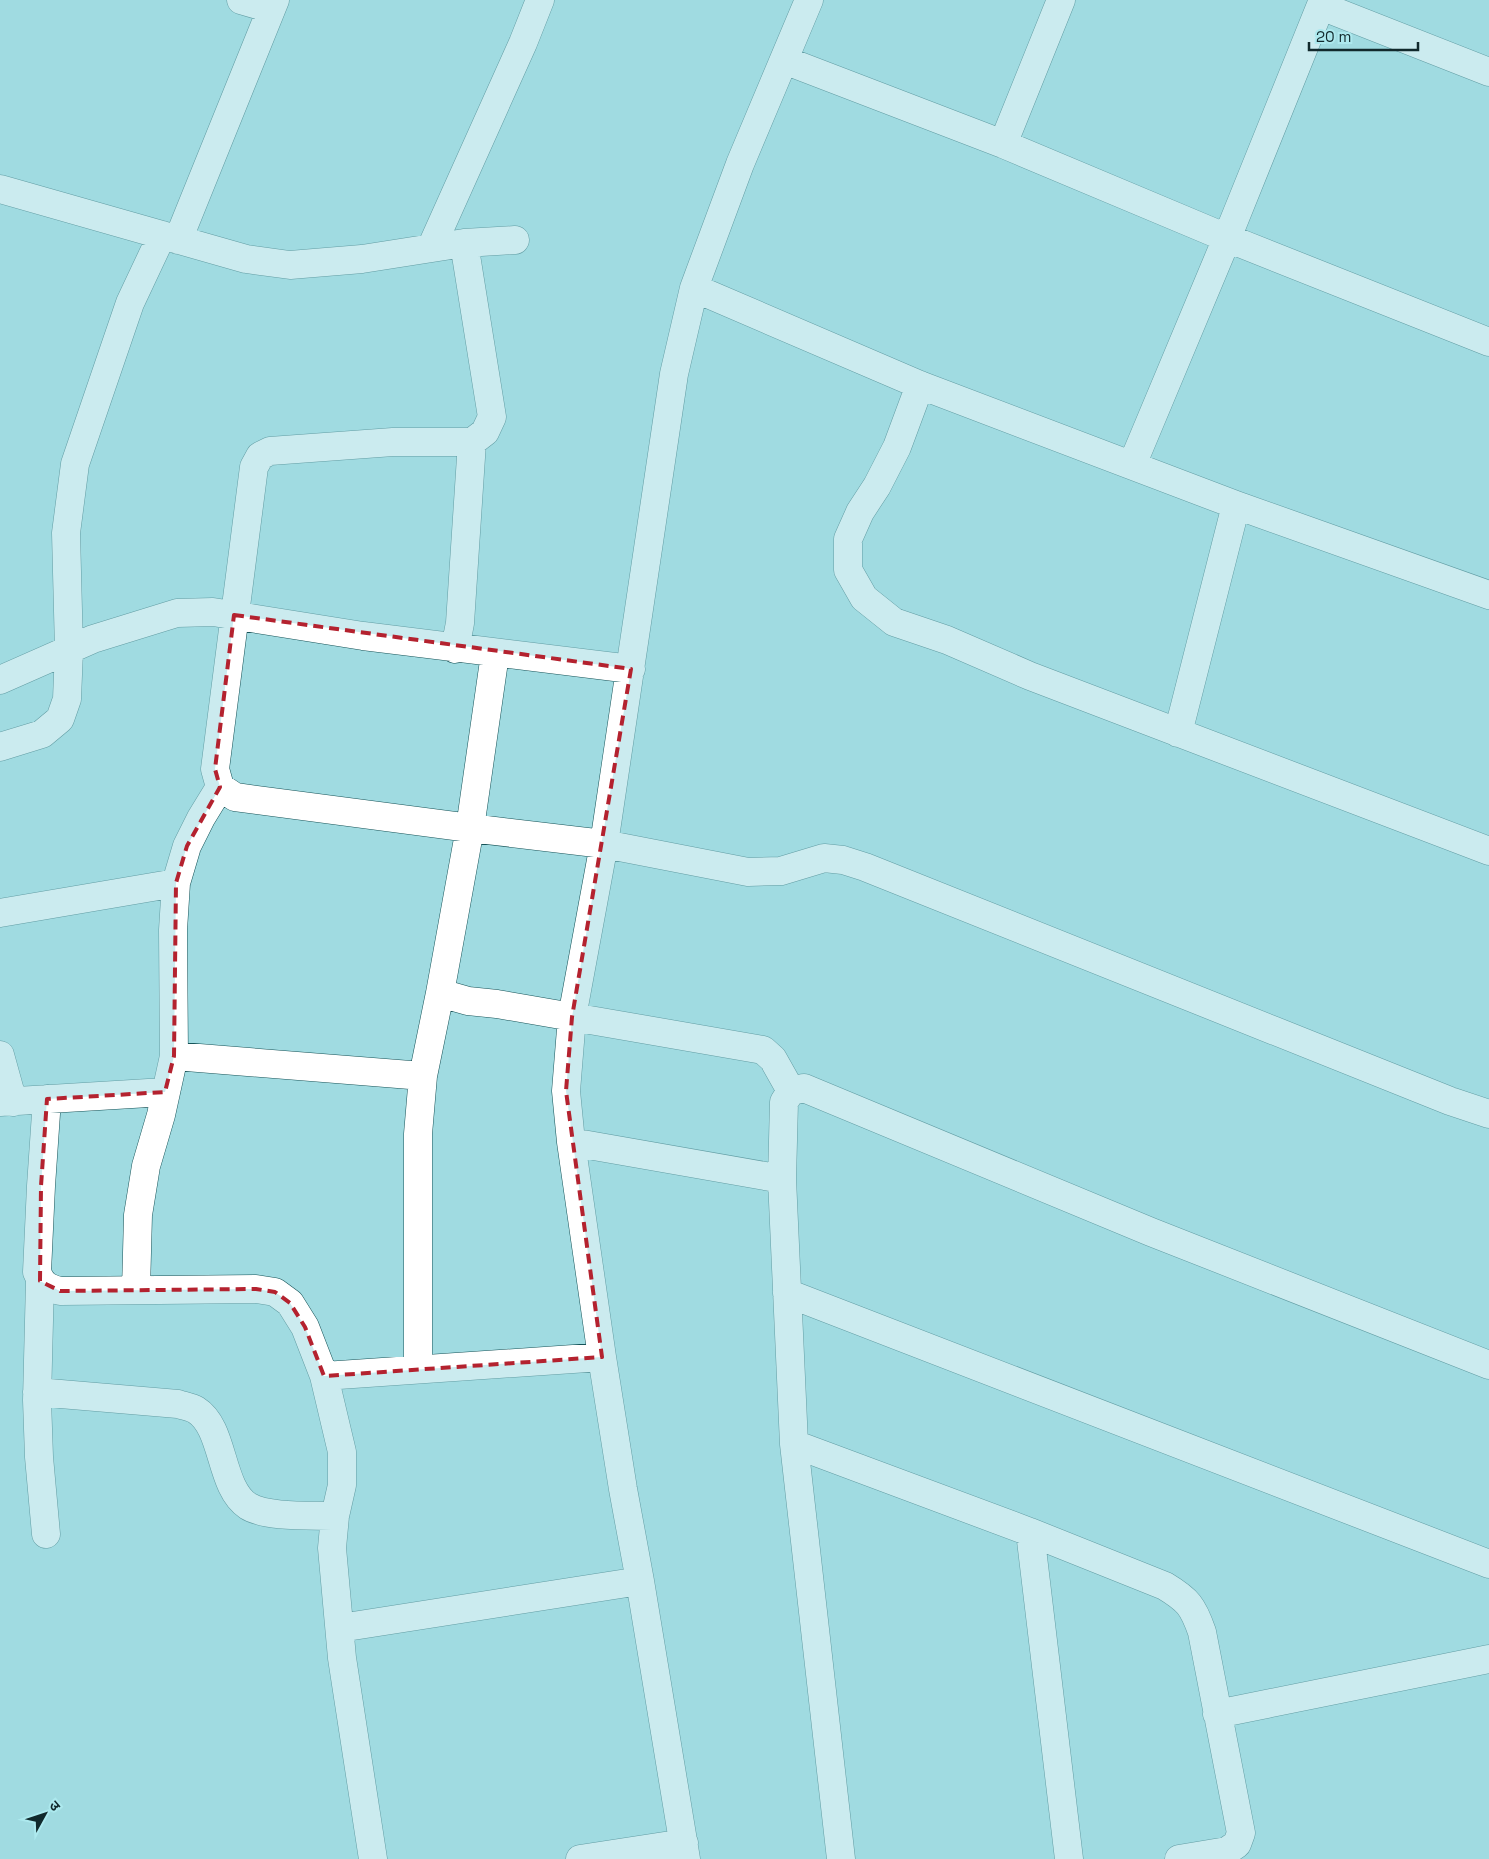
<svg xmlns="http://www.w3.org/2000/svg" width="1489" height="1859" viewBox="0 0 1489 1859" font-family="'Space Grotesk','Noto Sans Devanagari',sans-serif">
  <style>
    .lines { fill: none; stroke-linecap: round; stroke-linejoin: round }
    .street-casing { stroke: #165358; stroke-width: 29 }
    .street { stroke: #fff; stroke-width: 28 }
    .marked { fill: none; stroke: #b4222f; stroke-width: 4; stroke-dasharray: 10 6; stroke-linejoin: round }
  </style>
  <rect width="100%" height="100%" fill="#a0dbe1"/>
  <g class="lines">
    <defs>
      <path id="street" d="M 241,0 L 271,9
        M 1321,6 L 1489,72
        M 784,60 L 1003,144 L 1227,238 L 1489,342
        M 1003,144 L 1061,0
        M 0,189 L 246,259 L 290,265 L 362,259 L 464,243 L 515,240
        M 178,240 L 275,0
        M 464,243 L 492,417 L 485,432 L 472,442 L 393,442 L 270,451 L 260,456 L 254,467 L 215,769 L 220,787 L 235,797 L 470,828 L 604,844 L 748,872 L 781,871 L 824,858 L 843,860 L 865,867 L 1450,1101 L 1489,1114
        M 431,248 L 523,43 L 540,0
        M 694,288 L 920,385 L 1236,505 L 1489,595
        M 920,385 L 897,447 L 877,486 L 860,512 L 848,539 L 848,570 L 864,598 L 894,622 L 947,640 L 1030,676 L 1489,851
        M 1132,465 L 1227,238 L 1323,0
        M 455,649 L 460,623 L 472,442
        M 495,654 L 470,828 L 440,993 L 468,1001 L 497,1004 L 763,1050 L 773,1059 L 791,1091
        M 0,680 L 93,639 L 177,613 L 213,612 L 363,636 L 631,669
        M 1178,733 L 1236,505
        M 0,747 L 42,734 L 60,719 L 67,699 L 69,650 L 66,533 L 75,464 L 130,303 L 162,235
        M 0,913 L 176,883
        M 0,1055 L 13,1102
        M 174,1056 L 423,1076
        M 47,1099 L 41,1186 L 37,1272 C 42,1285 48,1288 60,1291 L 256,1289 L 275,1292 L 290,1303 L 305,1327 L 324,1376 L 342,1452 L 342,1485 L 335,1516 L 332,1548 L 342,1658 L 373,1859
        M 0,1102 L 165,1092
        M 571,1142 L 782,1179
        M 40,1281 L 37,1400 L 39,1457 L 46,1534
        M 136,1290 L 138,1215 L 146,1166 L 161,1115 L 174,1056 L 173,930 L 176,883 L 187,846 L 201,818 L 220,787
        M 787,1293 L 1489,1564
        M 418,1369 L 418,1134 L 423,1076 L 440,993
        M 324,1376 L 602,1357
        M 37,1392 L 178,1404 C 184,1406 191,1407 196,1410 C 225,1428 219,1487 248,1506 C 267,1518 313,1515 335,1516
        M 794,1444 L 1030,1532 L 1165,1586 C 1188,1600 1193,1606 1202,1632 L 1241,1833 L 1237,1844 L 1227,1851 L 1179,1859
        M 1030,1532 L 1069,1859
        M 340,1628 L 640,1581
        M 1217,1714 L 1489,1659
        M 580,1859 L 684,1843
        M 686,1859 L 640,1581 L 623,1489 L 602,1357 L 571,1142 L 566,1091 L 572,1017 L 604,844 L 674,374 L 694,288 L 740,164 L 809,0
        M 841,1859 L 794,1444 L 782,1179 L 784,1102 L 791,1091 L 804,1088 L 1151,1232 L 1489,1365"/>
    </defs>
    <!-- street casing -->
    <use href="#street" class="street-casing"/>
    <!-- street -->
    <use href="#street" class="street"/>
  </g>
  <!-- marked area -->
  <path d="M0 0H1489V1859H0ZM 234,615 L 631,669 L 572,1017 L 566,1091 L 602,1357 L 324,1376 L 305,1327 L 290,1303 L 275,1292 L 256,1289 L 60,1291 L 40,1281 L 41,1186 L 47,1099 L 165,1092 L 174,1056 L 176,883 L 187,846 L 220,787 L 215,769 Z" fill="#a0dbe1" fill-opacity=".55" fill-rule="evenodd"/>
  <path class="marked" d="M 234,615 L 631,669 L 572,1017 L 566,1091 L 602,1357 L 324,1376 L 305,1327 L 290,1303 L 275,1292 L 256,1289 L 60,1291 L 40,1281 L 41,1186 L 47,1099 L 165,1092 L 174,1056 L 176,883 L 187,846 L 220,787 L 215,769 Z"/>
  <!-- north arrow -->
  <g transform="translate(45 1814) rotate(50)" stroke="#ade9ee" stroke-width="4" paint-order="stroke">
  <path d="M0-4L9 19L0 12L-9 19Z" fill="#11292c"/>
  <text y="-8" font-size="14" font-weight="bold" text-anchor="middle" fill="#11292c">उ</text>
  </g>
  <!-- scale -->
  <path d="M1309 42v8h109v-8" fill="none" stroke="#11292c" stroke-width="2.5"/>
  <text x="1316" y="42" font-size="15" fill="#11292c" stroke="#ade9ee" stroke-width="4" paint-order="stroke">20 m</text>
</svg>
